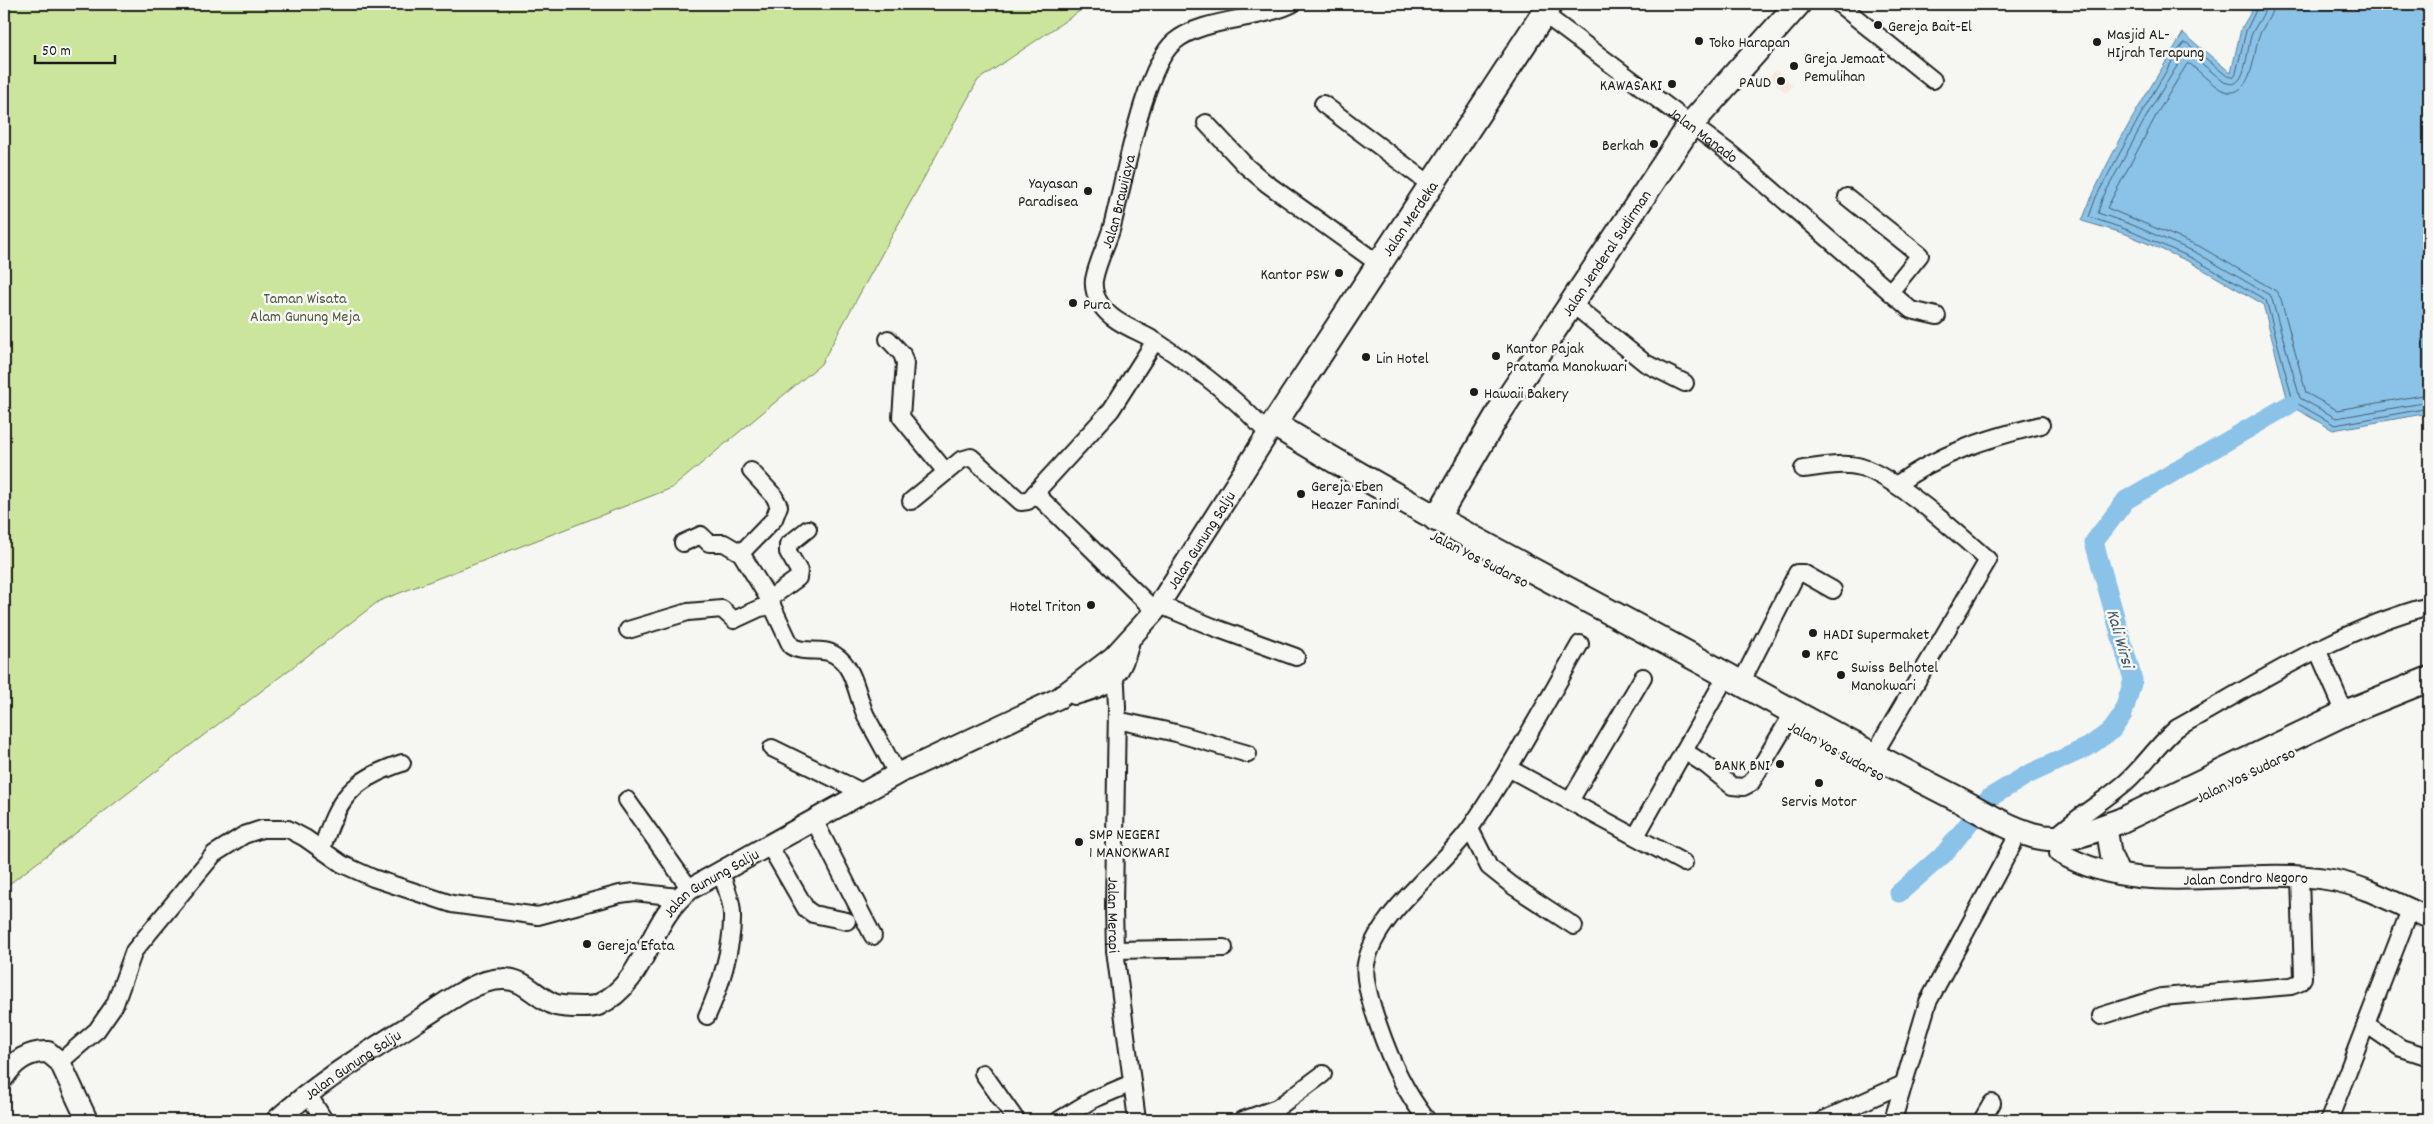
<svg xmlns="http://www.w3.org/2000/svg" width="2433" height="1124" viewBox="0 0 2433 1124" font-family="Dekko,sans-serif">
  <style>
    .built { fill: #f8e8de }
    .park { fill: #cbe69c; stroke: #74815c }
    .water { fill: #8ac2e8; stroke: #5e8096 }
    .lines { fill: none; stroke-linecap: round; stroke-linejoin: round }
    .shore { stroke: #485e6e; stroke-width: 1 }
    .river { stroke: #8ac2e8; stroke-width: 19 }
    .minor-casing { stroke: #1c1c1c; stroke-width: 20 }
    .major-casing { stroke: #1c1c1c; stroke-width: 24 }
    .highway-casing { stroke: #1c1c1c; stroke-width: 28 }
    .minor { stroke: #f6f6f2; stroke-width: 16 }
    .major { stroke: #f6f6f2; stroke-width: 20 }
    .highway { stroke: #f6f6f2; stroke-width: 24 }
    .poi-dot { fill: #1c1c1c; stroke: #f6f6f2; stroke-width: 2 }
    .labels { text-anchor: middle; stroke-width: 5; stroke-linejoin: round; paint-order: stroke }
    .poi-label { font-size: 16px; fill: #1c1c1c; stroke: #f6f6f2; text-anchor: start }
    .street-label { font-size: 16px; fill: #1c1c1c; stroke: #f6f6f2 }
    .park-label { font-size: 16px; fill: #515942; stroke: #f6f6f2 }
    .water-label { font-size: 18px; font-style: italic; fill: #425663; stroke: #f6f6f2 }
  </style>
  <rect width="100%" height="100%" fill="#f6f6f2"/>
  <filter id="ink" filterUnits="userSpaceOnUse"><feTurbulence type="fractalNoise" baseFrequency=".02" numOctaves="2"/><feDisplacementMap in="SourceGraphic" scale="10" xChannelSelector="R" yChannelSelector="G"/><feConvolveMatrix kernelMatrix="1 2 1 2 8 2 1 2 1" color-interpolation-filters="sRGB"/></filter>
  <g filter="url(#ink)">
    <!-- built -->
    <path class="built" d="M 1776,70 L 1793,85 L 1786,93 L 1769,77 Z"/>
    <!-- park -->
    <path class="park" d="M 4,4 L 1090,4 L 978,80 L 821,364 L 672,488 L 379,601 L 4,888 Z"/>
    <!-- water -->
    <path class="water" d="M 2256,4 L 2429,4 L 2429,413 L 2333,430 L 2289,405 L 2263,304 L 2190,262 L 2126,234 L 2082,221 C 2107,155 2147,94 2183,33 L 2231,73 L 2241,29 Z"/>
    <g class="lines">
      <!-- shore -->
      <path class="shore" d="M 2259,4 L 2246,31 L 2236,73 L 2233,77 L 2227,76 L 2187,43 L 2183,43 L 2146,105 L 2096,197 L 2089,217 L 2128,230 L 2192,258 L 2266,300 L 2293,401 L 2335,425 L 2429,408
        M 2266,4 C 2265,16 2255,25 2251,36 C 2248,46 2246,74 2238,81 C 2234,85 2229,84 2224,82 L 2188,52 L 2185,53 L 2151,108 L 2102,199 L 2098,213 L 2130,224 L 2195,252 L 2271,296 L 2300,398 L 2336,418 L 2429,402
        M 2273,4 C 2273,17 2261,27 2258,39 C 2254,56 2250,105 2220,89 C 2209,82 2200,72 2190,64 L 2187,64 L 2158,112 L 2107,208 L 2199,246 L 2276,291 L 2281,299 L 2306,393 L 2337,410 L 2429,394"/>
      <!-- river -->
      <path class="river" d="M 1899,893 L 1945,853 L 1989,798 L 2027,775 L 2088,747 L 2112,730 L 2123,714 L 2133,680 L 2094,542 L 2126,500 L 2289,405"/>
      <defs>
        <g id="minor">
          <path d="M 1839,4 L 1933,80"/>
          <path id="s1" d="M 1544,14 L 1732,155 L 1890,292 L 1920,255 L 1847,197"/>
          <path d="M 1323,104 L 1431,185"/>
          <path d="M 1206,123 L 1246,166 L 1266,183 L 1379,264"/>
          <path d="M 1890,292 L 1911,310 L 1937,316"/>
          <path d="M 1571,303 L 1645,363 L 1685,383"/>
          <path d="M 888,339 L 902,354 L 905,363 L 901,417 L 946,472"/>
          <path id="s2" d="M 1267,433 C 1237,398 1196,368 1157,342 C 1140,331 1112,323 1101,305 C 1096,298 1093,288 1094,280 C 1097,263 1106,246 1111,230 C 1123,188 1143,68 1174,42 C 1202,18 1257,21 1292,4"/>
          <path d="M 1803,469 C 1821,467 1843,462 1861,467 C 1897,478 1959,534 1988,560 L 1873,756"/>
          <path d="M 1896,485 C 1940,453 1988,438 2041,425"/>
          <path d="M 1035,493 L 1111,410 L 1155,341"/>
          <path d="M 911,501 L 961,460 L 971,457 L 1021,502 L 1028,501 L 1035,493 L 1155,611"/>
          <path d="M 683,543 L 701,535 L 709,543 L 724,543 L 741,553 L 769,599 L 791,646 C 805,655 822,646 835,655 C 855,667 857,697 866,716 C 876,735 887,754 897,774"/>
          <path d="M 741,553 L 774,519 L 779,506 L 774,496 L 751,471"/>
          <path d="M 769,599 L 798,578 L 799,571 L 788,552 L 788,545 L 808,529"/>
          <path d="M 1160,605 L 1213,627 L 1296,657"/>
          <path d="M 628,630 L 688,612 L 722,609 L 734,620 L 760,608 L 772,606"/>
          <path d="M 2317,649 L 2345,713"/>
          <path id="s3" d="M 1110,668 L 1116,685 L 1117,707 L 1114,906 L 1115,950 L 1137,1120"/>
          <path d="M 1741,683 L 1797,573 L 1803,573 L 1833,590"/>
          <path d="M 1117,720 L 1176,733 L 1248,754"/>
          <path d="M 772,748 L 864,793"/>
          <path d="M 1684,751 L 1706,765 L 1732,786 L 1743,787 L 1751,783 L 1787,723"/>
          <path d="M 1508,768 L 1684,863"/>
          <path d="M 627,800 L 690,889"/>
          <path d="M 1570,801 L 1643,677"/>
          <path d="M 814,820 L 873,936"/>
          <path d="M 1470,829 L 1489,867 L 1513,886 L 1574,926"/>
          <path d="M 1636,836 L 1720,687"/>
          <path d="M 2053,839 C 2076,817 2103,802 2126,782 C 2145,765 2158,744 2177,728 C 2259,682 2338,630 2429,606"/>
          <path d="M 769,845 L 806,909 L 813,914 L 847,921"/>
          <path d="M 322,849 C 338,798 351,780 402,763"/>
          <path d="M 1115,950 L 1224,948"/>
          <path d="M 707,1016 C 720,988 733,946 732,915 C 732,900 725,885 720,871"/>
          <path d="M 2101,1016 L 2162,997 L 2291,986 L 2299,983 L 2303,978 L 2300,876"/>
          <path d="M 2366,1024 L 2401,1048 L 2429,1057"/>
          <path d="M 60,1062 L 97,1030 L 115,1004 L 134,951 L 214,854 L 244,835 L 262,829 L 288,829 L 305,838 L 342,864 L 373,878 L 452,904 L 538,916 L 620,894 L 635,892 L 678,897"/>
          <path d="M 983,1073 L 1016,1120"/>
          <path d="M 308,1094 L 324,1120"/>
          <path d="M 1059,1120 L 1092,1100 L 1132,1083"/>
          <path d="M 1243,1120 L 1277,1108 L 1323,1074"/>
          <path d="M 1427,1120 C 1417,1107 1408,1093 1401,1079 C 1389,1057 1361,986 1366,964 C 1375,914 1443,868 1471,827 C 1511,768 1544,706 1580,644"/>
          <path d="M 1823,1120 L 1903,1084"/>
          <path d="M 1893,1120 L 1928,1002 L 2013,844"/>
          <path d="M 1982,1120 L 1992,1103"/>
          <path d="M 2329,1120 L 2410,910"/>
        </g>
        <g id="major">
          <path d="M 1075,694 C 1108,685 1119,679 1128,645"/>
          <path d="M 2108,837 L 2111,855 L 2119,874"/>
          <path id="s4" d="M 2060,853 C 2140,900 2240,866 2326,879 C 2362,884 2397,904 2429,918"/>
          <path d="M 4,1077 C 14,1061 29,1051 48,1052 L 60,1062 L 87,1120"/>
          <path id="s5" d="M 277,1120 C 321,1080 372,1050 422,1018 C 445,1004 475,979 503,979 C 525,978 537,999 556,1005 C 564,1007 575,1007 583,1007 C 588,1007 593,1007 598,1005 C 648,982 648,919 690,889 L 897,774 L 1059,698 L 1113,657 L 1155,611 L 1274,424"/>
        </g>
        <g id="highway">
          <path d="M 1550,4 L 1274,424 C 1425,517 1584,596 1739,682 C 1809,721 1879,759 1950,795 C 1978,809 2002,826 2032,835 C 2063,844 2090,832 2120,821 L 2345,713 L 2429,679"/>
          <path id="s6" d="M 1436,519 L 1500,411 L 1691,124 L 1798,4"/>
        </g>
      </defs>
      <!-- minor casing -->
      <use href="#minor" class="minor-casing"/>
      <!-- major casing -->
      <use href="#major" class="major-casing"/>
      <!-- highway casing -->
      <use href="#highway" class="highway-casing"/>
      <!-- minor -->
      <use href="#minor" class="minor"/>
      <!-- major -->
      <use href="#major" class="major"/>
      <!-- highway -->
      <use href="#highway" class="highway"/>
    </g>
  </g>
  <!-- markers -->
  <g class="poi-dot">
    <circle cx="1878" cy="25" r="5"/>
    <circle cx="1699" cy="41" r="5"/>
    <circle cx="2097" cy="42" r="5"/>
    <circle cx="1794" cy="66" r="5"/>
    <circle cx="1781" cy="81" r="5"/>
    <circle cx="1672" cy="84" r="5"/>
    <circle cx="1654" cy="144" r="5"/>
    <circle cx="1088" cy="191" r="5"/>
    <circle cx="1339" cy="273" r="5"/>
    <circle cx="1073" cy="303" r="5"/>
    <circle cx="1496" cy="356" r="5"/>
    <circle cx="1366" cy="357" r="5"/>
    <circle cx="1474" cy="392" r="5"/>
    <circle cx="1301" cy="494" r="5"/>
    <circle cx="1091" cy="605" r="5"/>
    <circle cx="1813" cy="633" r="5"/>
    <circle cx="1806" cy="654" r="5"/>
    <circle cx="1841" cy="675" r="5"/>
    <circle cx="1780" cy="764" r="5"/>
    <circle cx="1819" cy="783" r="5"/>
    <circle cx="1079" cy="842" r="5"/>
    <circle cx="587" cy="944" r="5"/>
  </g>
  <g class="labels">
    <!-- poi labels -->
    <g class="poi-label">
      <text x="1888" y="31">Gereja Bait-El</text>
      <text x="2107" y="39">Masjid AL-<tspan x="2107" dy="18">HIjrah Terapung</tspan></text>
      <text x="1709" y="47">Toko Harapan</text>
      <text x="1804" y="63">Greja Jemaat<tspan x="1804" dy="18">Pemulihan</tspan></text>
      <text x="1771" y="87" text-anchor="end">PAUD</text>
      <text x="1662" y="90" text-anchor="end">KAWASAKI</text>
      <text x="1644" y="150" text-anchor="end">Berkah</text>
      <text x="1078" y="188" text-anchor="end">Yayasan<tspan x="1078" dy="18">Paradisea</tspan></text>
      <text x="1329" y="279" text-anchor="end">Kantor PSW</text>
      <text x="1083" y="309">Pura</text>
      <text x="1506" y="353">Kantor Pajak<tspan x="1506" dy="18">Pratama Manokwari</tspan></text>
      <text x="1376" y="363">Lin Hotel</text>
      <text x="1484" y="398">Hawaii Bakery</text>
      <text x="1311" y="491">Gereja Eben<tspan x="1311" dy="18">Heazer Fanindi</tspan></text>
      <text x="1081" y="611" text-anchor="end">Hotel Triton</text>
      <text x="1823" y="639">HADI Supermaket</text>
      <text x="1816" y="660">KFC</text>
      <text x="1851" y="672">Swiss Belhotel<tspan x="1851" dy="18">Manokwari</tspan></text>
      <text x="1770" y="770" text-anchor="end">BANK BNI</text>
      <text x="1819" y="806" text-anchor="middle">Servis Motor</text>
      <text x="1089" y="839">SMP NEGERI<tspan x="1089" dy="18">1 MANOKWARI</tspan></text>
      <text x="597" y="950">Gereja Efata</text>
    </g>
    <!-- street labels -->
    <g class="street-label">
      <text dy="6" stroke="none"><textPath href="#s1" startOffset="200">Jalan Manado</textPath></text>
      <text dy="6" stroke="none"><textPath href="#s2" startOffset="320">Jalan Brawijaya</textPath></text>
      <text transform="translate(1409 218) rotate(-56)" y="6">Jalan Merdeka</text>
      <text dy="6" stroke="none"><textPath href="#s6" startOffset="316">Jalan Jenderal Sudirman</textPath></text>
      <text dy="6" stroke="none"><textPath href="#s5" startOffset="1152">Jalan Gunung Salju</textPath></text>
      <text transform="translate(1480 558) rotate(27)" y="6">Jalan Yos Sudarso</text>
      <text transform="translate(1837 750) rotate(29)" y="6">Jalan Yos Sudarso</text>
      <text transform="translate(2245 774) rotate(-26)" y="6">Jalan Yos Sudarso</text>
      <text dy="6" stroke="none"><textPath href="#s4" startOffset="190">Jalan Condro Negoro</textPath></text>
      <text dy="6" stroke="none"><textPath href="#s5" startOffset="542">Jalan Gunung Salju</textPath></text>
      <text dy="6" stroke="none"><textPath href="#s3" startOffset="248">Jalan Merapi</textPath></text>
      <text dy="6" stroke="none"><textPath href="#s5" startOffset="94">Jalan Gunung Salju</textPath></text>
    </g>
    <!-- park labels -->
    <g class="park-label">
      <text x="305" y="303">Taman Wisata<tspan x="305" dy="18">Alam Gunung Meja</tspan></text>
    </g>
    <!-- water labels -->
    <g class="water-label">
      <text transform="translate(2121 638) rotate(74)" y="6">Kali Wirsi</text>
    </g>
  </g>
  <!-- margin -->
  <rect width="2433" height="1124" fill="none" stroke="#f6f6f2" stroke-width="20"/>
  <rect x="10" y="10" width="2413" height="1104" fill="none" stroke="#1c1c1c" stroke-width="2" filter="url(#ink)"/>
  <!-- scale -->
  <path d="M35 55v8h80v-8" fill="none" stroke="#1c1c1c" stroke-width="2.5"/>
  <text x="42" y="55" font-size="15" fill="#1c1c1c" stroke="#f6f6f2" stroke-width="4" paint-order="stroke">50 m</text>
</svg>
